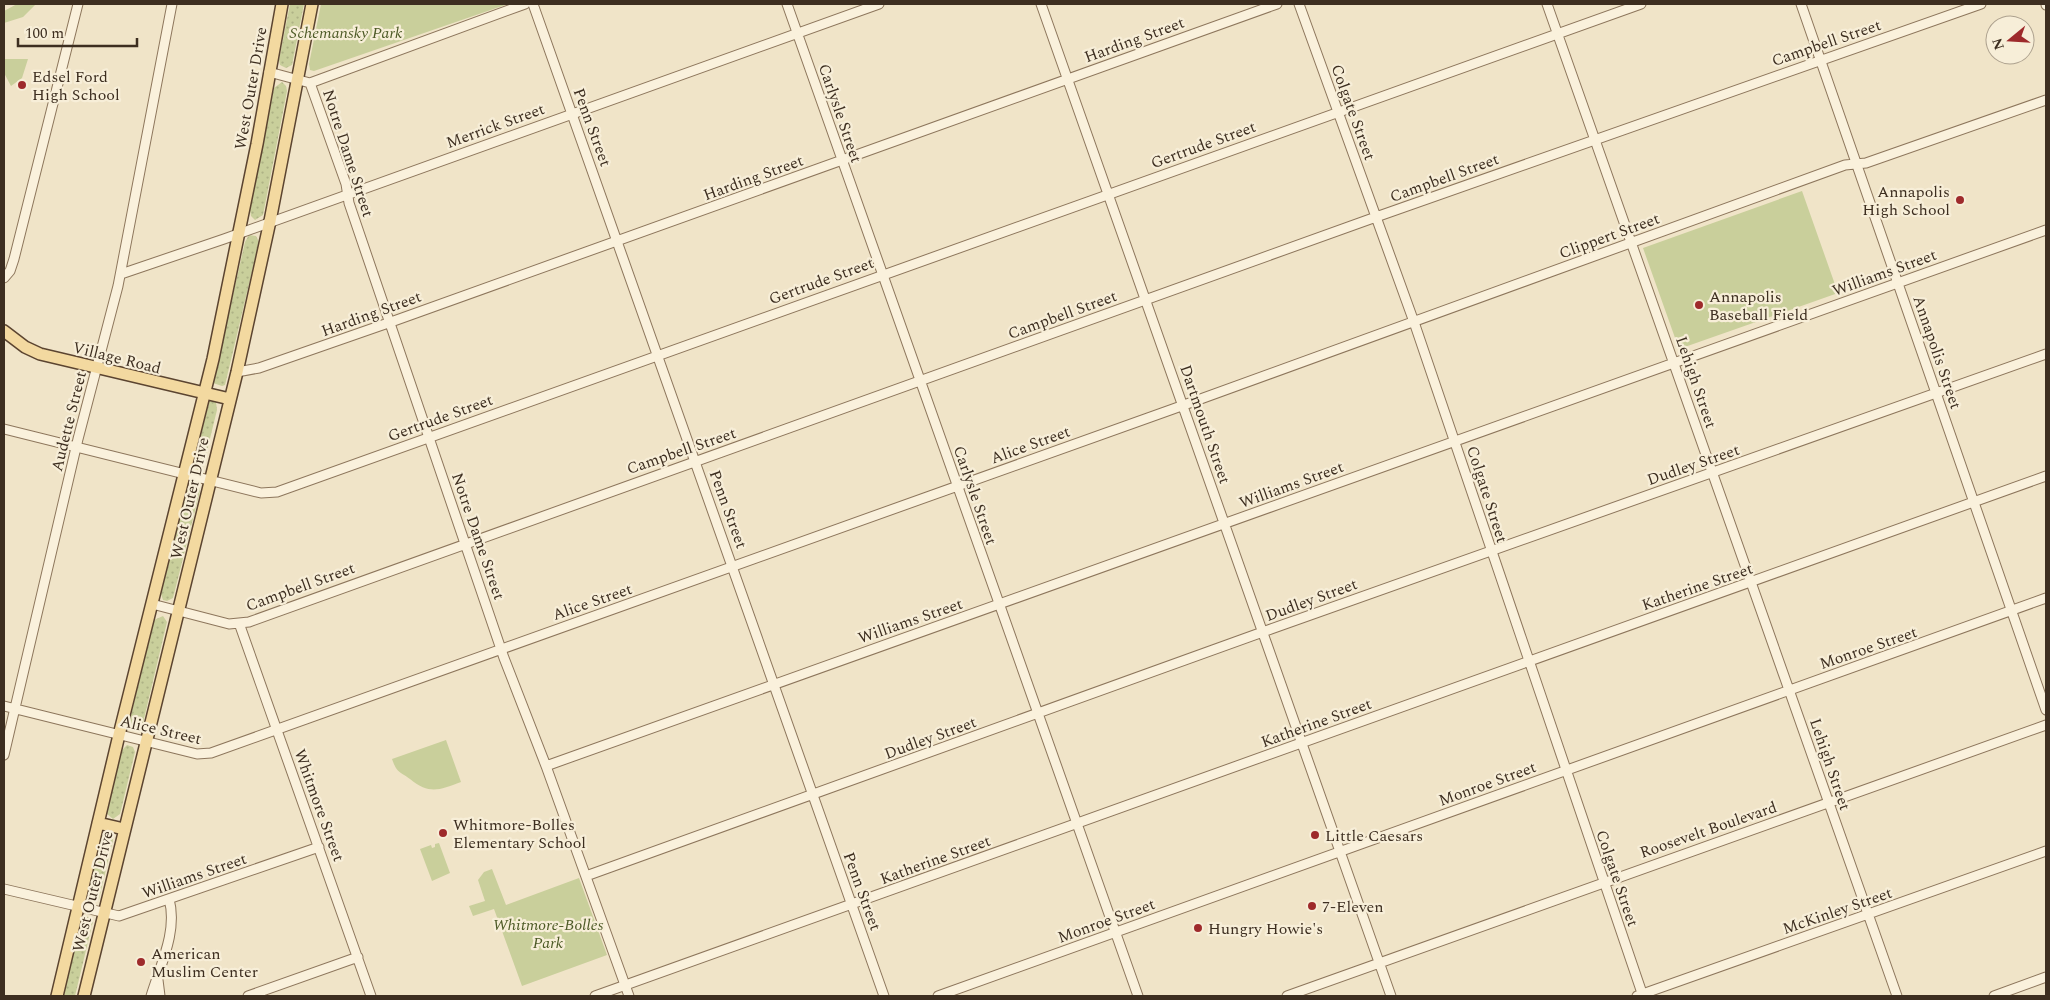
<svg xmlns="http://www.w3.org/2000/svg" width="2050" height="1000" viewBox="0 0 2050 1000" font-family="Spectral,serif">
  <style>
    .grass { fill: url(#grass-dots) }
    .park { fill: #c9cf9b }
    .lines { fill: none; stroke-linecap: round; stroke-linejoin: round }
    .minor-casing { stroke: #8d765c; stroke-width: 11 }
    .major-casing { stroke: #5b4430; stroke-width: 14 }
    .minor { stroke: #faf1dc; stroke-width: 9 }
    .major { stroke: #f3d9a0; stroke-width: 11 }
    .poi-dot { fill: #9e2a2b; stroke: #f7eed8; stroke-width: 2 }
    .labels { text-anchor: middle; stroke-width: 4.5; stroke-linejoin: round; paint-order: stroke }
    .park-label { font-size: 16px; font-style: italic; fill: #4d5a26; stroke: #f7eed8 }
    .street-label { font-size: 16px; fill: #3d2e20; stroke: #f7eed8 }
    .poi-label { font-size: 16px; fill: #3d2e20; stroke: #f7eed8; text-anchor: start }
  </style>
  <defs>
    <pattern id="grass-dots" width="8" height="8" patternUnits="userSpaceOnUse" patternTransform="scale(1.25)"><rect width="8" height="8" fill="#c9cf9b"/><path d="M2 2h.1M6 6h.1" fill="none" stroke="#aeb285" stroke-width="1.8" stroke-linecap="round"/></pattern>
  </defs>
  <rect width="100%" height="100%" fill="#f0e4c8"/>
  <!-- grass -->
  <path class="grass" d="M 290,4 L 304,4 L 292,65 L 286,68 L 280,65 L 279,60 Z
    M 282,82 L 286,86 L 287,91 L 263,215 L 255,220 L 251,216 L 250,210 L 274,88 Z
    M 249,235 L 256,236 L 259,242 L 225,385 L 222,386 L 213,383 L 245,242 Z
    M 210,399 L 216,402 L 217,410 L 203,467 L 198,470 L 194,466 L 194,461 Z
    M 190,485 L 198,485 L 200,491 L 173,598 L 167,601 L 163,600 L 161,594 L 187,490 Z
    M 163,616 L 167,622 L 142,727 L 139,730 L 133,731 L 129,728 L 129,723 L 154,620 Z
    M 127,745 L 133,747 L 135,752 L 120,814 L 113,819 L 106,813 L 122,750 Z
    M 107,833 L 112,835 L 113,840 L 99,899 L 92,903 L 86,896 L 101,836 Z
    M 84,916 L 92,918 L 93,921 L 75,996 L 62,996 L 81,918 Z"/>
  <!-- park -->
  <path class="park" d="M 17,4 L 36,4 L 23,17 L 4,23 L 4,11 Z
    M 321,4 L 508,4 L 314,71 L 310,70 L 309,64 Z
    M 4,59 L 28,59 L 22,78 L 11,86 L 4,73 Z
    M 1802,191 L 1838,293 L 1679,349 L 1643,248 Z
    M 446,740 L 461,782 C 439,790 430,795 410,779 C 399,771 397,773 392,759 Z
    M 439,843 L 450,873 L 432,881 L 420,849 L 431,845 L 432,848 L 435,847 L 435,844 Z
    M 492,869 L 506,905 L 579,878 L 607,955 L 522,986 L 494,909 L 473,916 L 469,906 L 485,901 L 478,880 L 484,872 Z"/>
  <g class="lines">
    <defs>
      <path id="minor" d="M 533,4 L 884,996
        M 787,4 L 1138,996
        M 1041,4 L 1391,996
        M 1299,4 L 1414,322 L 1643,996
        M 1547,4 L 1897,996
        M 1801,4 L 2046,710
        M 2046,4 L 2046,5
        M 269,72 L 310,83 L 525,4
        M 310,83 L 346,184 L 349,203 L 504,658 L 546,766 L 629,996
        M 121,274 L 224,239 L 879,4
        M 4,278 L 10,271 L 14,259 L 78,4
        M 237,372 L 259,368 L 391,322 L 1277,4
        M 4,429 L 261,493 L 277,492 L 1641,4
        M 152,604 L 229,624 L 249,622 L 1376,217 L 1981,4
        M 239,623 L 371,996
        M 4,706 L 197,754 L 211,753 L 1173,409 L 1845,165 L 1866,163 L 2046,100
        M 4,755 L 78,439 L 118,286 L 172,4
        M 546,766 L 2046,230
        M 586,876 L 1271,629 L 2046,354
        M 4,889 L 119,916 L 319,847
        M 158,980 L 160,996
        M 151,996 C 160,966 178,931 169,899
        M 248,996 L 358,957
        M 595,996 L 2046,476
        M 938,996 L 2046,598
        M 1287,996 L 2046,725
        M 1637,996 L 2046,851
        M 1994,996 L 2046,977"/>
      <path id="major" d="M 4,331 L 25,347 L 40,354 L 230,399
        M 98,823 L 124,829
        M 57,996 L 119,735 L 213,359 L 257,144 L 282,4
        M 84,996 L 237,372 L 270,221 L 312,4"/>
    </defs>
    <!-- minor casing -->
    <use href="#minor" class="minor-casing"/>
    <!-- major casing -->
    <use href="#major" class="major-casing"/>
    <!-- minor -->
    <use href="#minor" class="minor"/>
    <!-- major -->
    <use href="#major" class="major"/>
  </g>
  <!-- markers -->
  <g class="poi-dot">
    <circle cx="22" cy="85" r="5"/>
    <circle cx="1960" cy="200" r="5"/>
    <circle cx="1699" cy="305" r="5"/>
    <circle cx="443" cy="833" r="5"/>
    <circle cx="1315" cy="835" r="5"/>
    <circle cx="1312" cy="906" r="5"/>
    <circle cx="1198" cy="928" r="5"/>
    <circle cx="141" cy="962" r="5"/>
  </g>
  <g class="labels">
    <!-- park labels -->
    <g class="park-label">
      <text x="346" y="38">Schemansky Park</text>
      <text x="548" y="930">Whitmore-Bolles<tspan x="548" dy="18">Park</tspan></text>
    </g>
    <!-- street labels -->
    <g class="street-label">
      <text transform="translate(1134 39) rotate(-20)" y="6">Harding Street</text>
      <text transform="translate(1826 42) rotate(-19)" y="6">Campbell Street</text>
      <text transform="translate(250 88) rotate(-80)" y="6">West Outer Drive</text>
      <text transform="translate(1354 112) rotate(70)" y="6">Colgate Street</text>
      <text transform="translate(841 113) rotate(71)" y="6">Carlysle Street</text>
      <text transform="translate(495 125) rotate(-20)" y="6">Merrick Street</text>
      <text transform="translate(593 127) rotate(70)" y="6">Penn Street</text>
      <text transform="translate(1203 144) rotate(-20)" y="6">Gertrude Street</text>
      <text transform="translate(349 153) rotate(72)" y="6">Notre Dame Street</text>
      <text transform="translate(753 177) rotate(-20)" y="6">Harding Street</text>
      <text transform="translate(1444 177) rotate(-20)" y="6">Campbell Street</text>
      <text transform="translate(1609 235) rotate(-20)" y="6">Clippert Street</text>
      <text transform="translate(1884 272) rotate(-20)" y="6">Williams Street</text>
      <text transform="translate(821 280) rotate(-20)" y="6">Gertrude Street</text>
      <text transform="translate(371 313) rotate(-20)" y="6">Harding Street</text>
      <text transform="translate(1062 314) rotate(-20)" y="6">Campbell Street</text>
      <text transform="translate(1938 352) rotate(71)" y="6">Annapolis Street</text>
      <text transform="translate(117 357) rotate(14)" y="6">Village Road</text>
      <text transform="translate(1697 382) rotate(71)" y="6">Lehigh Street</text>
      <text transform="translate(440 417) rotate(-20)" y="6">Gertrude Street</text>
      <text transform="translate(68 421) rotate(-76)" y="6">Audette Street</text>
      <text transform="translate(1206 424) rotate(71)" y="6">Dartmouth Street</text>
      <text transform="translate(1030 444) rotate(-20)" y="6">Alice Street</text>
      <text transform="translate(681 450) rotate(-19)" y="6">Campbell Street</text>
      <text transform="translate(1693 464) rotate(-19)" y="6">Dudley Street</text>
      <text transform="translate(1291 484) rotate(-20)" y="6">Williams Street</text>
      <text transform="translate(1488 494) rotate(72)" y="6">Colgate Street</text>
      <text transform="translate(976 495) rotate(71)" y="6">Carlysle Street</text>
      <text transform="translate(189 498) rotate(-77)" y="6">West Outer Drive</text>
      <text transform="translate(729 509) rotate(70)" y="6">Penn Street</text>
      <text transform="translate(479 536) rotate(71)" y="6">Notre Dame Street</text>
      <text transform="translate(300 586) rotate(-20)" y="6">Campbell Street</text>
      <text transform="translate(1697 586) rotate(-19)" y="6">Katherine Street</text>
      <text transform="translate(1311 599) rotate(-20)" y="6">Dudley Street</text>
      <text transform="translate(592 601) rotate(-19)" y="6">Alice Street</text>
      <text transform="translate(910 620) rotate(-19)" y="6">Williams Street</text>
      <text transform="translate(1868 647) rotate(-19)" y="6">Monroe Street</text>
      <text transform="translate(1316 722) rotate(-20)" y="6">Katherine Street</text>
      <text transform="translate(161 729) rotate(13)" y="6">Alice Street</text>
      <text transform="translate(930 737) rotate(-20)" y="6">Dudley Street</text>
      <text transform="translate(1831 764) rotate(71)" y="6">Lehigh Street</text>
      <text transform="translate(1487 783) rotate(-20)" y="6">Monroe Street</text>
      <text transform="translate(320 805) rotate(70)" y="6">Whitmore Street</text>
      <text transform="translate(1708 829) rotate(-19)" y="6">Roosevelt Boulevard</text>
      <text transform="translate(935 859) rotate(-20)" y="6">Katherine Street</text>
      <text transform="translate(194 875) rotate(-19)" y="6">Williams Street</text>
      <text transform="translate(1618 878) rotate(71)" y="6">Colgate Street</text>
      <text transform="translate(92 891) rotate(-76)" y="6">West Outer Drive</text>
      <text transform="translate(863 891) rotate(70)" y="6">Penn Street</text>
      <text transform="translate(1837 910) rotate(-19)" y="6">McKinley Street</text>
      <text transform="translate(1106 920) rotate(-20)" y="6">Monroe Street</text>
    </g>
    <!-- poi labels -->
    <g class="poi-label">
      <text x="32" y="82">Edsel Ford<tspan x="32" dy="18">High School</tspan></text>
      <text x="1950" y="197" text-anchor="end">Annapolis<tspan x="1950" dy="18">High School</tspan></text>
      <text x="1709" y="302">Annapolis<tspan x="1709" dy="18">Baseball Field</tspan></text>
      <text x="453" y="830">Whitmore-Bolles<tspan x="453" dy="18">Elementary School</tspan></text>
      <text x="1325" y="841">Little Caesars</text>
      <text x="1322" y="912">7-Eleven</text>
      <text x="1208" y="934">Hungry Howie's</text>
      <text x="151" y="959">American<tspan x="151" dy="18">Muslim Center</tspan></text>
    </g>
  </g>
  <!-- border -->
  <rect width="2050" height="1000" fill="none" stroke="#3d2e20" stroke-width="10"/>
  <!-- north arrow -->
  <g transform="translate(2010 40) rotate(252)"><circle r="24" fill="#f7eed8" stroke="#ada18e"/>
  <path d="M0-4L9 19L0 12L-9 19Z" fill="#9e2a2b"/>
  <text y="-8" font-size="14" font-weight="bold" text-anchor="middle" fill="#3d2e20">N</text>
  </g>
  <!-- scale -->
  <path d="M18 38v8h119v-8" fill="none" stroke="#3d2e20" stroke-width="2.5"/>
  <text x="25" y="38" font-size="15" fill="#3d2e20" stroke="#f7eed8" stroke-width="4" paint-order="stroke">100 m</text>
</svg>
